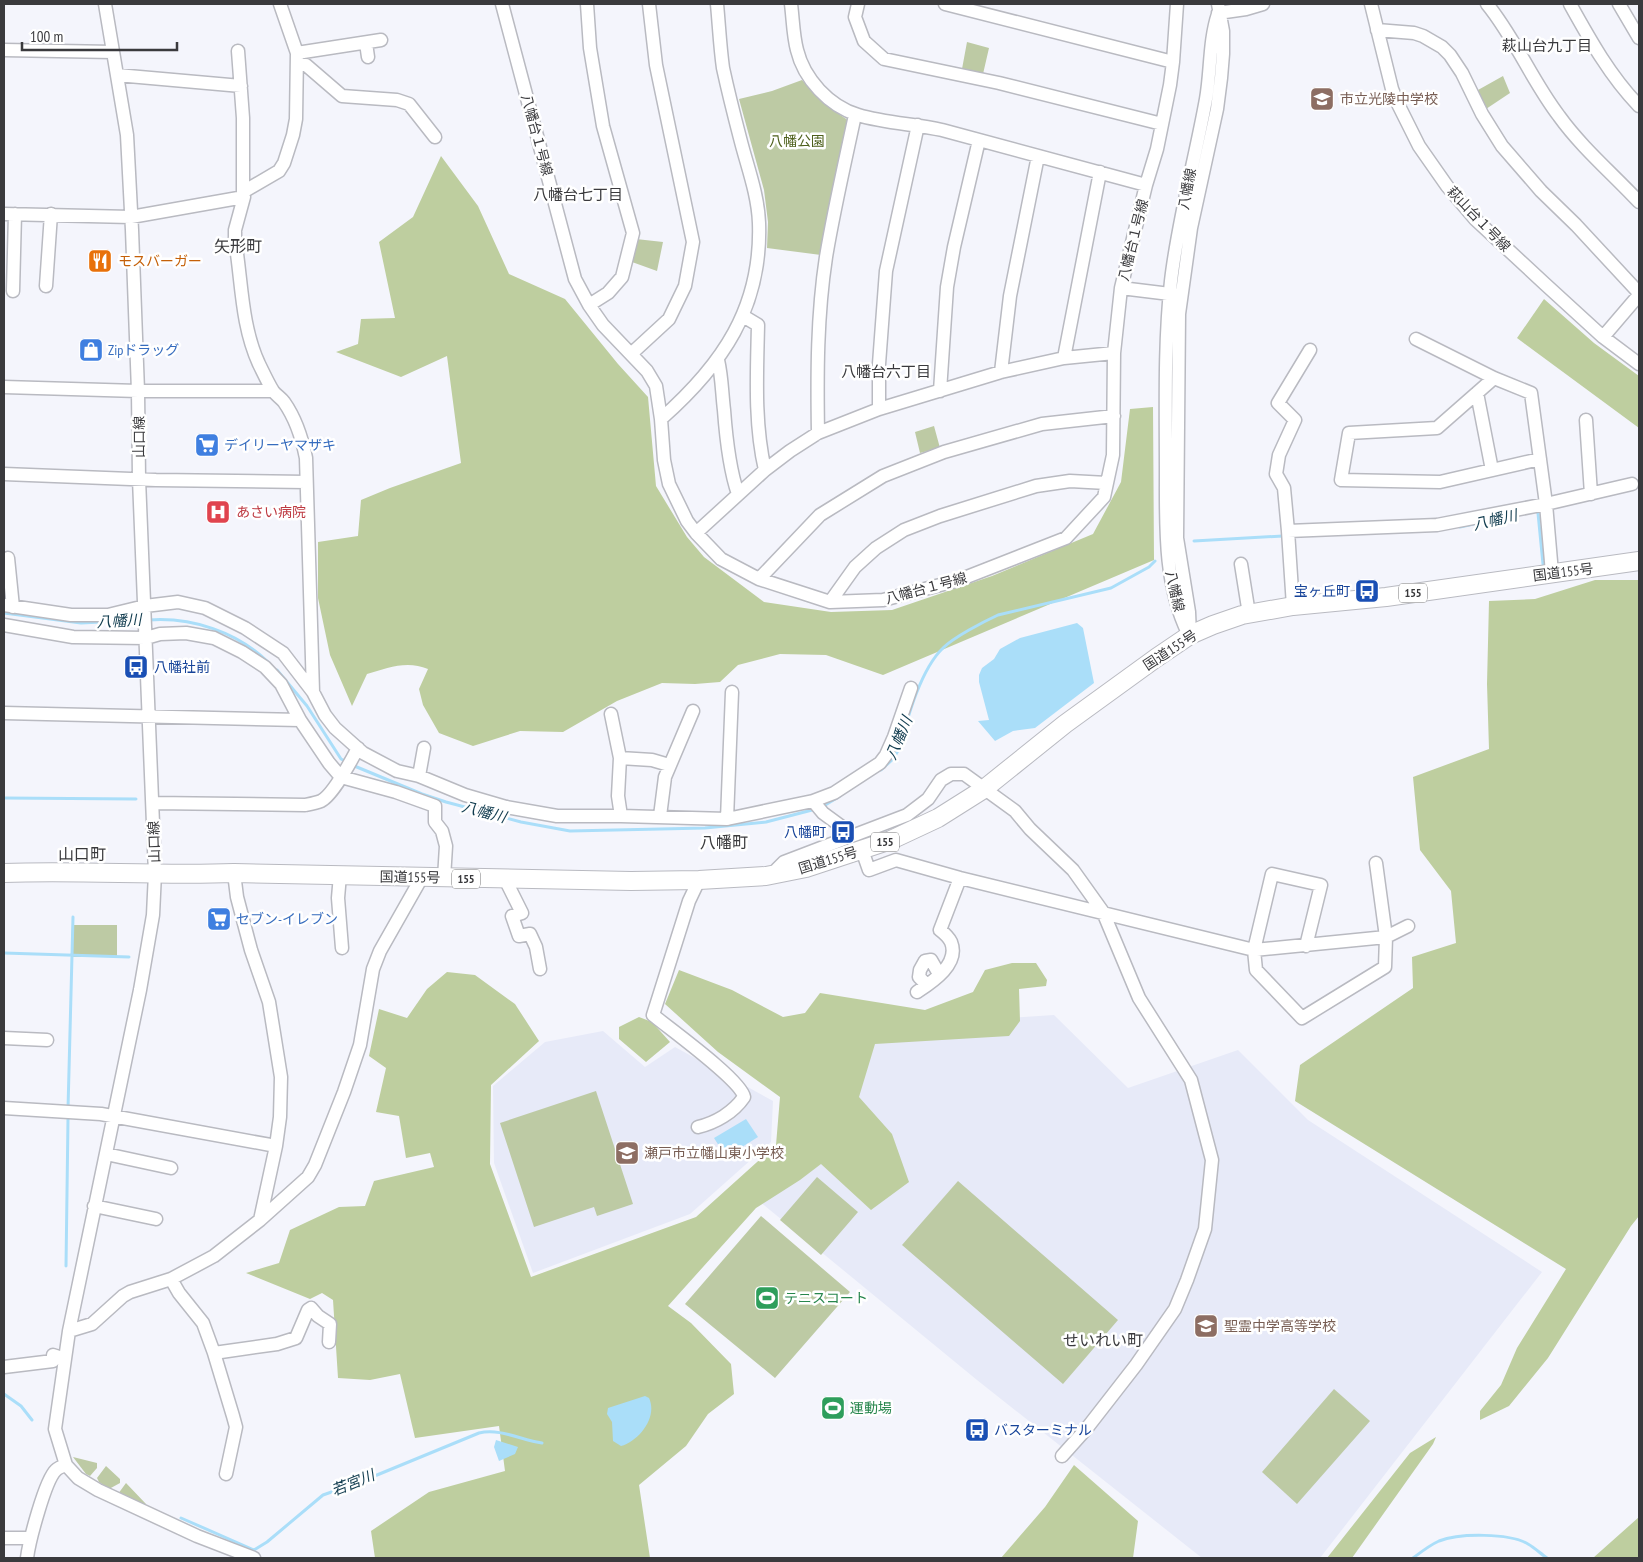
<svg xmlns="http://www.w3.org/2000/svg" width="1643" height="1562" viewBox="0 0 1643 1562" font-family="'PT Sans Narrow','Noto Sans JP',sans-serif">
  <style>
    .built { fill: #e7eaf8 }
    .green { fill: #bdcaa4 }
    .forest { fill: #bece9f }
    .water { fill: #aadef9 }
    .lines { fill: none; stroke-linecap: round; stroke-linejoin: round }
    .stream { stroke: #aadef9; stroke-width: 3 }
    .minor-casing { stroke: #b9bac1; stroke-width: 15 }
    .highway-casing { stroke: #b9bac1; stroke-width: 20 }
    .minor { stroke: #fff; stroke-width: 12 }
    .highway { stroke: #fff; stroke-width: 18 }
    .labels { text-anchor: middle; stroke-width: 5; stroke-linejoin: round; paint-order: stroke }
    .shield { fill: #fff; stroke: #757577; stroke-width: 1 }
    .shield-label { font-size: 12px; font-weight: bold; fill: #3a3a3d }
    .education-label { font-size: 14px; fill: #785e54; stroke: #fff; text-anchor: start }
    .street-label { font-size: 14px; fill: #3a3a3d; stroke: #fff }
    .park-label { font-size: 14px; fill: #4e601c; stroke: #fff }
    .food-label { font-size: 14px; fill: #c56008; stroke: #fff; text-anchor: start }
    .shop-label { font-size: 14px; fill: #366cbe; stroke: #fff; text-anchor: start }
    .health-label { font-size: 14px; fill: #be3a42; stroke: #fff; text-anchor: start }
    .transit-label { font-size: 14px; fill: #164399; stroke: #fff; text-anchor: end }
    .leisure-label { font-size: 14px; fill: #27864d; stroke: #fff; text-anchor: start }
    .neighbourhood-label { font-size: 15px; fill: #3a3a3d; stroke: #fff }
    .water-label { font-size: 15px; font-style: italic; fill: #113c4f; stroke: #fff }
    .quarter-label { font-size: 16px; fill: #3a3a3d; stroke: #fff }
  </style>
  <rect width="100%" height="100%" fill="#f4f5fc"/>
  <!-- built -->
  <path class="built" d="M 1054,1015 L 1128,1088 L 1238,1050 L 1308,1120 L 1542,1272 L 1320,1558 L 1202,1558 L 977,1380 L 753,1196 L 791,1159 L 800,1031 Z
    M 603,1031 L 645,1067 L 675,1047 L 773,1101 L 771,1142 L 690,1214 L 533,1273 L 494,1163 L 493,1086 L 545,1042 Z"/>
  <!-- green -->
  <path class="green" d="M 967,42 L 989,48 L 983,74 L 962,69 Z
    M 1503,76 L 1510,93 L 1486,109 L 1478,90 Z
    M 802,80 L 826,105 L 849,121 L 821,255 L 767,248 L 768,222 L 764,190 L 739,99 L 772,91 Z
    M 636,239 L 663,242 L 657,271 L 632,262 Z
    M 934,426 L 940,448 L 920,453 L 915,432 Z
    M 72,925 L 117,925 L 117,957 L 71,957 Z
    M 596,1091 L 633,1204 L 597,1216 L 594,1207 L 534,1227 L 500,1123 Z
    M 817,1177 L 858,1212 L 821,1255 L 780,1220 Z
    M 958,1181 L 1118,1320 L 1063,1384 L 902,1245 Z
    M 761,1216 L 850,1292 L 775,1378 L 685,1304 Z
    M 1334,1389 L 1370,1421 L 1297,1504 L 1262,1472 Z
    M 73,1457 L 97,1463 L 97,1468 L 90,1476 L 86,1474 Z
    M 106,1466 L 120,1479 L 120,1483 L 109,1489 L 99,1482 L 97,1478 Z
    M 126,1483 L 146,1504 L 146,1506 L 118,1494 Z"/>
  <!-- forest -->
  <path class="forest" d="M 441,156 L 478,206 L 509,274 L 565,299 L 618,364 L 648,397 L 656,486 L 687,537 L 704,557 L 764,602 L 831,612 L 892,610 L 992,576 L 1093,534 L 1121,482 L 1130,409 L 1153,407 L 1154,560 L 883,675 L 826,655 L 780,654 L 738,665 L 720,682 L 695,684 L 662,683 L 617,701 L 563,732 L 520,731 L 473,746 L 439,733 L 423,705 L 419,689 L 428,669 C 407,660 387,668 367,674 L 352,706 L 330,655 L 318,598 L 318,542 L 358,536 L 361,500 L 390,488 L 461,463 L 447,356 L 401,377 L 336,352 L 358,344 L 361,319 L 395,318 L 379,242 L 413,217 Z
    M 1544,299 L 1594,343 L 1639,376 L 1639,428 L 1517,338 Z
    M 1595,580 L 1639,580 L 1639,1216 L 1631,1226 L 1548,1358 L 1509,1406 L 1480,1420 L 1480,1411 L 1501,1385 L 1517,1348 L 1566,1269 L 1295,1101 L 1300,1065 L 1413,988 L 1412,957 L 1456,943 L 1451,891 L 1420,850 L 1413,777 L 1489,749 L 1487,684 L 1489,601 L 1535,599 Z
    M 1012,963 L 1036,963 L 1047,980 L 1046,986 L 1019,989 L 1020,1021 L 1009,1036 L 875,1044 L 859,1097 L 892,1134 L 909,1182 L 871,1210 L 821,1164 L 800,1180 L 756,1208 L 668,1306 L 691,1323 L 731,1364 L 734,1394 L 708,1414 L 686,1446 L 639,1485 L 650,1558 L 375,1558 L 371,1531 L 429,1492 L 505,1471 L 499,1426 L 415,1438 L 400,1374 L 370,1380 L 338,1378 L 333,1300 L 322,1293 L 310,1299 L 246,1273 L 279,1263 L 290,1230 L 339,1207 L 365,1206 L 374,1181 L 434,1167 L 430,1153 L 406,1158 L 399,1116 L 376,1112 L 386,1068 L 369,1056 L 379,1009 L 407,1018 L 427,989 L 447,972 L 475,975 L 515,1004 L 539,1041 L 491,1085 L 490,1164 L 531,1277 L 696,1217 L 776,1145 L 780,1097 L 718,1052 L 665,1004 L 679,970 L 732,990 L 783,1017 L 805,1013 L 820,993 L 925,1010 L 973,992 L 985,970 Z
    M 639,1017 L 652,1022 L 670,1042 L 646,1062 L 619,1039 L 619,1027 Z
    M 1436,1437 L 1433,1444 L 1352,1558 L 1327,1558 L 1410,1453 Z
    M 1074,1465 L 1138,1521 L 1133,1558 L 1001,1558 L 1045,1507 Z
    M 1639,1517 L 1639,1558 L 1593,1558 Z"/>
  <!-- water -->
  <path class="water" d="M 1077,623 L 1083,628 L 1094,683 L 1035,728 L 1013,731 L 995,741 L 978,721 L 989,720 L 979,682 L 979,675 L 982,668 L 994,659 L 1000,649 L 1020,638 Z
    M 746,1119 L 758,1137 L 726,1157 L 714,1138 Z
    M 645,1396 L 649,1398 C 658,1417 639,1441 621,1446 L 613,1441 L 612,1422 L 607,1414 L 608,1408 Z
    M 496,1440 L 518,1447 L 515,1454 L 499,1461 L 494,1447 Z"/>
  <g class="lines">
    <!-- stream -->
    <path class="stream" d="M 1536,511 L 1538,513 L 1543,564
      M 1460,527 L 1483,522
      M 1194,541 L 1283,536
      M 4,613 L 81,623 L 142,620
      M 149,620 C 192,617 237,632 268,662
      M 277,670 L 307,706 L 341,759 L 347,762
      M 352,765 L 422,794 L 446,802 L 521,822 L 570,831 L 705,828 L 766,822 L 816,809
      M 881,770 L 893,759 L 899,749 C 907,720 920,670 943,648 C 954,637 983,622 998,615 L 1111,588 L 1149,567 L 1155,561
      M 4,798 L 136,799
      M 822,807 L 840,796
      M 4,953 L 129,957
      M 68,1109 L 73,917
      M 66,1266 L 68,1119
      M 4,1394 L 21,1406 L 32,1420
      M 181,1518 L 254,1550 L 267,1542 L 323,1495 L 360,1482 L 479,1433 C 500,1428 521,1440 542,1443
      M 1413,1558 C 1421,1552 1430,1545 1439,1541 C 1459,1533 1510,1533 1528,1544 C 1535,1548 1541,1554 1547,1558"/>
    <defs>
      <path id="minor" d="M 105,4 L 127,135 L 132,230 L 138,391 L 139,479 L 155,873 L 153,915 L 140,990 L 69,1331 L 55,1429 L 66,1465 L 78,1478 L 98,1490 L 197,1536 L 254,1558
        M 280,4 L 297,53 L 296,119 L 293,135 L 284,163 L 279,171 L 243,192 L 244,197 L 235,230 L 235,240 C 242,282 241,325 259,364 C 263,372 268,383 273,391 C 276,395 281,398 284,402 C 296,419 302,438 306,458 L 313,692
        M 502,4 L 575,279 L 589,305 L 603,325 L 647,371 L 656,386 L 661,419 L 664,460 L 669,484 L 687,521 L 696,533 L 721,559 L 759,579 L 830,602 L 883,600 L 959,580 L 1066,538 L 1104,497 L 1113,455 L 1114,353 L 1121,288 L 1146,185 L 1157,149 L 1170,85 L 1173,62 L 1177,4
        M 587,4 L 590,48 L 603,126 L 633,233 L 622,277 L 608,293 L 589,305
        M 791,4 C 793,19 793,35 797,50 C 804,79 829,106 858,115 C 885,123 914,124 942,130 L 1146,185
        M 858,4 L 855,17 L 864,41 L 884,59 L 999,83 L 1162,124
        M 945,4 L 1173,62
        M 1371,4 L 1392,89 L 1398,104 L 1419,146 L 1447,186 L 1475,219 L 1545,284 L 1603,337 L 1639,364
        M 1487,4 C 1515,38 1532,81 1559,116 C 1582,148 1613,174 1639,202
        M 1570,4 C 1590,40 1610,76 1639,106
        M 1619,4 L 1639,38
        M 1218,13 L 1246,9 L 1263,4
        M 1377,30 L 1414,33 L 1423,36 L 1442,47 L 1450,55 L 1462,73 L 1482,114 L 1502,146 L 1541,191 L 1576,225 L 1639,293
        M 366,43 L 368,57
        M 4,50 L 113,52
        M 238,51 L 243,118 L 243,192
        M 297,53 L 381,40
        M 298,65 L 306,65 L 342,96 L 397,100 L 409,104 L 435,137
        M 117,75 L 241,86
        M 4,214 L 131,217 L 244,197
        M 46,286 L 51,214
        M 1121,288 L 1178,295
        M 13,291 L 15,214
        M 743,316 L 758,325 C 757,373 754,423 765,470
        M 1603,337 L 1639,295
        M 1416,339 L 1494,378 L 1531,393 L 1546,504 L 1552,573
        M 631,354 L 669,319 L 685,286 L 693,242 L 656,65 L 649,4
        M 1064,358 L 1100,172
        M 718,360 C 722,377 722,394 724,410 C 726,437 729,468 738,494
        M 1001,372 L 1010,296 L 1038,156
        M 1494,378 L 1437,428 L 1349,433 L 1341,480 L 1440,482 L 1540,459
        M 4,387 L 138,391 L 273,391
        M 940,391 L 947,287 L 954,247 L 979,140
        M 1477,393 L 1492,470
        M 879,409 L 879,364 L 886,271 L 918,125
        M 661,419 C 722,365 762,308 759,223 C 758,194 747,166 740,138 C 734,115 728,91 723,68 C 720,47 719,25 717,4
        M 1586,420 L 1591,494
        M 818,433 C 817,374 817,316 826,257 C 834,209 845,162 855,115
        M 4,474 L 156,480 L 306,482
        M 1288,531 L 1284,488 L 1276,474 L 1279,455 L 1295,420 L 1278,403 L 1310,350
        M 696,533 L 765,470 L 790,451 L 818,433 L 879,409 L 1001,372 L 1064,358 L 1114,353
        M 8,558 L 13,607
        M 1241,564 L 1249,614
        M 759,579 L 820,515 L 883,476 L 944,452 L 1042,424 L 1114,416
        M 830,602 L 855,567 L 876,548 L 904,530 L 940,516 L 1036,486 L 1070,481 L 1107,483
        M 4,605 L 71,615 L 108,615 L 145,606 L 178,602 L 205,608 L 245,628 L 283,653 L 313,692 L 325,715 L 335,728 L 363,753 L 397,771 L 419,776 L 465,795 L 506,807 L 557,816 L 621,816 L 727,819 L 813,801 L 823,813 L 853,835
        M 1293,606 L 1288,531 L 1437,525 L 1546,504 L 1632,484
        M 4,625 L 73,637 L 146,638 L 160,634 L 186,633 L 214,638 L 242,652 L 265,667 L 281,684 L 300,720 L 329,763 L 341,777 L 396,792 L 435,806 L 435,822 L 442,831 L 446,846 L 444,878
        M 1188,633 C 1164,584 1166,527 1166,474 C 1166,410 1164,344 1171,281 C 1178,220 1195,160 1206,99 C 1211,71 1209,41 1218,14
        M 1190,635 L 1189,612 L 1177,538 L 1179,314 L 1191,228 L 1217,109 L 1221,78 L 1223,54 L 1223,31 L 1218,4
        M 4,713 L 300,720
        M 611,714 L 620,758 L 618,796 L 621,816
        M 620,758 L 652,760 L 669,765
        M 419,776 L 424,748
        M 813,801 L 834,793 L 880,763 L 886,755 L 894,737 L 911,688
        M 153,803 L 305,805 C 310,804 316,803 321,801 C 333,795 351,761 358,748
        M 660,816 L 665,777 L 693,711
        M 727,819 L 732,692
        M 862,850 L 869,870 L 896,860 L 960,878 L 1254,950 L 1386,937 L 1385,967 L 1302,1018 L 1256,970 L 1254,950 L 1272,874 L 1321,885 L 1306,946
        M 1376,863 L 1386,937 L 1408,926
        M 234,873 L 237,897 L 251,950 L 269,1002 L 281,1077 L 280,1117 L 276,1146 L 260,1220
        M 776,874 L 777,869 L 784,862 L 907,815 L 928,799 L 941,780 L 951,774 L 964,774 L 1015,811 L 1030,829 L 1073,870 L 1103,912 L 1139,998 L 1191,1080 L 1212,1160 L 1205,1229 L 1187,1280 L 1175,1309 L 1136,1365 L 1087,1428 L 1062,1456
        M 340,875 L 338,898 L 342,948
        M 505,879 L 522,913 L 512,916 L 519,936 L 530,934 L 536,947 L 540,969
        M 927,985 L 919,977 L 920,970 L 925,961 L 931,960 L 939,974
        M 917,992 C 932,982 960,964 951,942 C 949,938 944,933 940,930 L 960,878
        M 4,1038 L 47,1040
        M 4,1108 L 101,1114 L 276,1146
        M 698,1127 C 715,1123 733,1113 744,1097 C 741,1080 670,1029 653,1015 L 689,901 L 699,880
        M 106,1154 L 171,1168
        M 94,1206 L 156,1219
        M 171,1279 L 179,1293 L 203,1323 L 214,1353 L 233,1416 L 236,1427 L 226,1474
        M 69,1331 L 92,1324 L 123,1296 L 130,1292 L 171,1279 L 214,1256 L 260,1220 L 308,1177 L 315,1165 L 344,1092 L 360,1045 L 373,969 L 380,951 L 422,877
        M 214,1353 L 277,1344 L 296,1338 L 308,1310 L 311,1308 L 318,1316 L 330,1324 L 329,1342
        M 4,1367 L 53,1361 L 53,1355 L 65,1359
        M 4,1538 L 30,1538
        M 27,1558 C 29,1542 45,1480 56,1470 C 58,1468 63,1466 66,1465"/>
      <path id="highway" d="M 4,873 C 81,870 158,876 234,873 L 631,881 L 699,880 L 766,876 L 806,868 L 891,840 L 938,818 L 984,789 L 1065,724 L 1156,658 L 1190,635 L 1213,625 L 1242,615 L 1293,606 L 1386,597 L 1639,561"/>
    </defs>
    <!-- minor casing -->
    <use href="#minor" class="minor-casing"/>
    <!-- highway casing -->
    <use href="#highway" class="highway-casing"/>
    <!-- minor -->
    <use href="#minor" class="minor"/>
    <!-- highway -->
    <use href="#highway" class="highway"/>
  </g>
  <!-- icons -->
  <defs>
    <symbol id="school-square" viewBox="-11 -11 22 22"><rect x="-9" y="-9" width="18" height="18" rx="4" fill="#8d6e63" stroke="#fff"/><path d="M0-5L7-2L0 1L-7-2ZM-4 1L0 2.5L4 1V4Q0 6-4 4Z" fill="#fff"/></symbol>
    <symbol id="restaurant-square" viewBox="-11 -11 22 22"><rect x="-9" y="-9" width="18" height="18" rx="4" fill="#e8710a" stroke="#fff"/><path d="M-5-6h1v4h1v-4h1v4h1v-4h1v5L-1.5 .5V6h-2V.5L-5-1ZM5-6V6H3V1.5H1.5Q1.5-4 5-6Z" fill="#fff"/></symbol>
    <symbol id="shop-square" viewBox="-11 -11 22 22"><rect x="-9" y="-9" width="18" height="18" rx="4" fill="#3f7fe0" stroke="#fff"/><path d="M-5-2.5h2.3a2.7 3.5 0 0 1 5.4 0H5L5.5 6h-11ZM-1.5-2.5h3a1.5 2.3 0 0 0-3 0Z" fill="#fff"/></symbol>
    <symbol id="supermarket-square" viewBox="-11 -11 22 22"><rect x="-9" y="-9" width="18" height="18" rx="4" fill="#3f7fe0" stroke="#fff"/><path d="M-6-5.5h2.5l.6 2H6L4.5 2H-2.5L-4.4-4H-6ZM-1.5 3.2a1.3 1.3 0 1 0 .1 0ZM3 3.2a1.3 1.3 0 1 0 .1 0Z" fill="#fff"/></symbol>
    <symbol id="hospital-square" viewBox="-11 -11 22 22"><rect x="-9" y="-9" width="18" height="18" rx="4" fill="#e0444e" stroke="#fff"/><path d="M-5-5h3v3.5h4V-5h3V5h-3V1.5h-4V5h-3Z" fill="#fff"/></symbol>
    <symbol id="bus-square" viewBox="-11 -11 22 22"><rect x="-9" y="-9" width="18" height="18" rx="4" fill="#1a4fb4" stroke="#fff"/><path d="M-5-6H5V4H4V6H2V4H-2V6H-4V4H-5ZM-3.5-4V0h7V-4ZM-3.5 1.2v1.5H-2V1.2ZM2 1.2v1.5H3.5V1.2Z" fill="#fff"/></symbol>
    <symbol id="stadium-square" viewBox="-11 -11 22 22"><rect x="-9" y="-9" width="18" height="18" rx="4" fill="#2e9e5b" stroke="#fff"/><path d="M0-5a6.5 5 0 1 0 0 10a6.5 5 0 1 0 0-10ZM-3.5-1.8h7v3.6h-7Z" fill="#fff"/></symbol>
  </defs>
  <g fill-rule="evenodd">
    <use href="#school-square" x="1308" y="85" width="28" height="28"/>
    <use href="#restaurant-square" x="86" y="247" width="28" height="28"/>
    <use href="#shop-square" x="77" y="336" width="28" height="28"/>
    <use href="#supermarket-square" x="193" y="431" width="28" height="28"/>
    <use href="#hospital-square" x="204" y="498" width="28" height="28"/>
    <use href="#bus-square" x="1353" y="577" width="28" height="28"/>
    <use href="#bus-square" x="122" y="653" width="28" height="28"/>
    <use href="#bus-square" x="829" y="818" width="28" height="28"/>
    <use href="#supermarket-square" x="205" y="905" width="28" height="28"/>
    <use href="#school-square" x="613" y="1139" width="28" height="28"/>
    <use href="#stadium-square" x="753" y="1284" width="28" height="28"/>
    <use href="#school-square" x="1192" y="1312" width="28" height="28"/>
    <use href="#stadium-square" x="819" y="1394" width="28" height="28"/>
    <use href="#bus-square" x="963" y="1416" width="28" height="28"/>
  </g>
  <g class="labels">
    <!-- shield labels -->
    <g class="shield">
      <rect x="1399" y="583.5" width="28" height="19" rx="4"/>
      <rect x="871" y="832.5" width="28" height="19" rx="4"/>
      <rect x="452" y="869.5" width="28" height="19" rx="4"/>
    </g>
    <g class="shield-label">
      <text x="1413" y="597">155</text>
      <text x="885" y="846">155</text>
      <text x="466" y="883">155</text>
    </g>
    <!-- education labels -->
    <g class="education-label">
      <text x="1340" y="104">市立光陵中学校</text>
      <text x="644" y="1158">瀬戸市立幡山東小学校</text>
      <text x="1224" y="1331">聖霊中学高等学校</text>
    </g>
    <!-- street labels -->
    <g class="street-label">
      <text transform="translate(537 135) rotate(75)" y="5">八幡台１号線</text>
      <text transform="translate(1187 189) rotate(-79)" y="5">八幡線</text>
      <text transform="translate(1479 219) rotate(46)" y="5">萩山台１号線</text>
      <text transform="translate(1133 240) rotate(-76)" y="5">八幡台１号線</text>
      <text transform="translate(139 437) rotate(-90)" y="5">山口線</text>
      <text transform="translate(1563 572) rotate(-7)" y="5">国道155号</text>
      <text transform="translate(926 588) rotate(-15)" y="5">八幡台１号線</text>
      <text transform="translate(1175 591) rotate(77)" y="5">八幡線</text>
      <text transform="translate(1170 650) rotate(-33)" y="5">国道155号</text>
      <text transform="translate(154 842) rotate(-92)" y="5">山口線</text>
      <text transform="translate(828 860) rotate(-17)" y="5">国道155号</text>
      <text transform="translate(410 877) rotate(1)" y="5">国道155号</text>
    </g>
    <!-- park labels -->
    <g class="park-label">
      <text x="797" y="146">八幡公園</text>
    </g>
    <!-- food labels -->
    <g class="food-label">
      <text x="118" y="266">モスバーガー</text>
    </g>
    <!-- shop labels -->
    <g class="shop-label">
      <text x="108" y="355">Zipドラッグ</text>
      <text x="224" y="450">デイリーヤマザキ</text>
      <text x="236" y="924">セブン-イレブン</text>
    </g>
    <!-- health labels -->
    <g class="health-label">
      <text x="236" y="517">あさい病院</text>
    </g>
    <!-- transit labels -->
    <g class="transit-label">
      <text x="1350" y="596">宝ヶ丘町</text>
      <text x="154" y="672" text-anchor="start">八幡社前</text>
      <text x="826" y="837">八幡町</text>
      <text x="994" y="1435" text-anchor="start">バスターミナル</text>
    </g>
    <!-- leisure labels -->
    <g class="leisure-label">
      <text x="784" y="1303">テニスコート</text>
      <text x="850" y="1413">運動場</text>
    </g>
    <!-- neighbourhood labels -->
    <g class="neighbourhood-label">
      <text x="1547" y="51">萩山台九丁目</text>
      <text x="578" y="200">八幡台七丁目</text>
      <text x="886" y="377">八幡台六丁目</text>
    </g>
    <!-- water labels -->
    <g class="water-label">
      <text transform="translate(1495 520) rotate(-13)" y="5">八幡川</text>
      <text transform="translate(119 621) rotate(-3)" y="5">八幡川</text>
      <text transform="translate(899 738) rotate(-67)" y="5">八幡川</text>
      <text transform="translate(484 812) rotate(15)" y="5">八幡川</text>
      <text transform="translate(353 1483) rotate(-22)" y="5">若宮川</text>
    </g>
    <!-- quarter labels -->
    <g class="quarter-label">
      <text x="238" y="252">矢形町</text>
      <text x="724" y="848">八幡町</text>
      <text x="82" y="860">山口町</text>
      <text x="1103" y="1346">せいれい町</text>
    </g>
  </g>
  <!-- border -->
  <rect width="1643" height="1562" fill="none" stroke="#3a3a3d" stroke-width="10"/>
  <!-- scale -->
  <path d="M22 42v8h155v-8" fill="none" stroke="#3a3a3d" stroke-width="2.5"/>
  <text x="30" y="42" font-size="15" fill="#3a3a3d" stroke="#ffffff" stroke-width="4" paint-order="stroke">100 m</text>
</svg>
